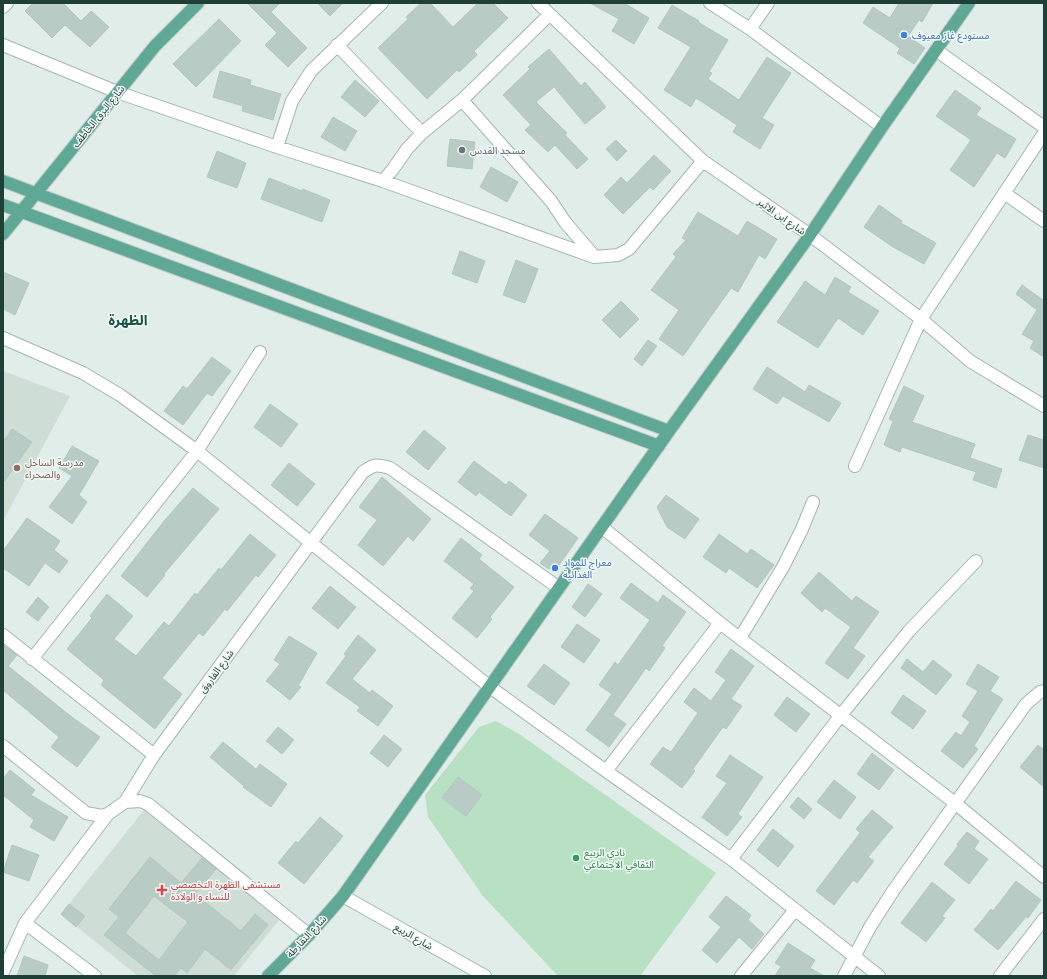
<svg xmlns="http://www.w3.org/2000/svg" width="1047" height="979" viewBox="0 0 1047 979" font-family="'Open Sans','Noto Sans Arabic',sans-serif">
  <style>
    .built { fill: #cfddd7 }
    .green { fill: #b7e1c2 }
    .building { fill: #b8cbc4; stroke: #b2c8bf; fill-rule: evenodd }
    .lines { fill: none; stroke-linecap: round; stroke-linejoin: round }
    .minor-casing { stroke: #a3b6af; stroke-width: 14 }
    .primary-casing { stroke: #c0cac7; stroke-width: 14 }
    .minor { stroke: #fff; stroke-width: 12 }
    .primary { stroke: #60a896; stroke-width: 12 }
    .shop-dot { fill: #3f7fe0; stroke: #f2f9f5; stroke-width: 1.5 }
    .worship-dot { fill: #6b7280; stroke: #f2f9f5; stroke-width: 1.5 }
    .education-dot { fill: #8d6e63; stroke: #f2f9f5; stroke-width: 1.5 }
    .leisure-dot { fill: #2e9e5b; stroke: #f2f9f5; stroke-width: 1.5 }
    .health-dot { fill: #e0444e; stroke: #f2f9f5; stroke-width: 1.5 }
    .labels { text-anchor: middle; stroke-width: 3; stroke-linejoin: round; paint-order: stroke }
    .shop-label { font-size: 10px; fill: #366cbe; stroke: #f2f9f5; text-anchor: start }
    .street-label { font-size: 10px; fill: #1f4037; stroke: #f2f9f5 }
    .worship-label { font-size: 10px; fill: #5b616d; stroke: #f2f9f5; text-anchor: start }
    .education-label { font-size: 10px; fill: #785e54; stroke: #f2f9f5; text-anchor: start }
    .leisure-label { font-size: 10px; fill: #27864d; stroke: #f2f9f5; text-anchor: start }
    .health-label { font-size: 10px; fill: #be3a42; stroke: #f2f9f5; text-anchor: start }
    .district-label { font-size: 14px; font-weight: bold; fill: #185446; stroke: #f2f9f5 }
  </style>
  <rect width="100%" height="100%" fill="#e1ede8"/>
  <!-- built -->
  <path class="built" d="M 3,371 L 70,396 L 3,521 Z
    M 144,810 L 280,919 L 234,976 L 138,976 L 61,914 Z"/>
  <!-- green -->
  <path class="green" d="M 496,721 L 519,734 L 716,873 L 640,976 L 558,976 L 483,896 L 428,817 L 425,795 L 479,727 Z"/>
  <!-- building -->
  <path class="building" d="M 33,3 L 63,3 L 81,21 L 91,11 L 109,27 L 90,47 L 65,25 L 52,38 L 25,11 Z
    M 247,3 L 280,3 L 271,12 L 307,48 L 288,67 L 265,45 L 277,33 Z
    M 317,3 L 343,3 L 330,16 Z
    M 421,3 L 430,3 L 453,27 L 478,3 L 493,3 L 508,18 L 474,51 L 477,55 L 459,72 L 457,70 L 427,99 L 378,48 L 408,19 L 406,17 Z
    M 590,3 L 624,3 L 649,18 L 634,44 L 612,31 L 619,19 Z
    M 899,3 L 933,3 L 922,22 L 919,20 L 908,36 L 925,48 L 914,64 L 897,53 L 900,48 L 863,23 L 873,7 L 890,18 Z
    M 672,5 L 699,21 L 698,22 L 728,40 L 709,72 L 712,73 L 708,79 L 739,100 L 767,57 L 791,73 L 762,118 L 774,125 L 760,149 L 733,132 L 737,125 L 696,98 L 691,107 L 664,90 L 691,47 L 658,28 Z
    M 219,19 L 241,41 L 196,87 L 173,64 Z
    M 549,49 L 581,86 L 585,82 L 606,107 L 585,124 L 554,87 L 536,102 L 567,133 L 565,135 L 588,159 L 577,169 L 555,145 L 548,152 L 525,130 L 531,125 L 503,95 L 530,69 L 528,67 Z
    M 220,71 L 251,80 L 250,85 L 281,94 L 273,120 L 242,111 L 243,106 L 213,97 Z
    M 355,80 L 379,101 L 365,117 L 341,97 Z
    M 955,90 L 981,108 L 976,115 L 1016,139 L 1005,158 L 997,153 L 974,187 L 950,170 L 971,140 L 936,116 Z
    M 333,117 L 357,131 L 345,151 L 321,137 Z
    M 450,139 L 475,142 L 472,169 L 447,166 Z
    M 616,140 L 627,151 L 617,161 L 606,149 Z
    M 217,151 L 246,163 L 237,188 L 207,177 Z
    M 654,155 L 671,171 L 653,190 L 650,187 L 623,214 L 604,195 L 621,177 L 627,183 Z
    M 491,167 L 518,182 L 507,202 L 480,187 Z
    M 269,178 L 302,191 L 303,189 L 330,200 L 322,222 L 261,199 Z
    M 879,205 L 902,221 L 901,223 L 936,243 L 924,264 L 893,247 L 864,227 Z
    M 698,212 L 738,236 L 747,221 L 777,239 L 765,259 L 759,255 L 738,292 L 731,288 L 683,356 L 659,339 L 679,310 L 651,290 L 676,257 L 673,254 L 686,240 L 682,238 Z
    M 460,251 L 485,261 L 477,283 L 452,274 Z
    M 516,260 L 538,269 L 525,303 L 503,295 Z
    M 3,272 L 29,283 L 15,315 L 3,309 Z
    M 835,277 L 851,287 L 848,292 L 879,311 L 863,335 L 838,318 L 818,348 L 777,322 L 805,281 L 825,295 Z
    M 1022,285 L 1043,300 L 1044,299 L 1044,357 L 1030,348 L 1034,341 L 1022,334 L 1037,310 L 1016,294 Z
    M 621,301 L 639,319 L 620,338 L 602,320 Z
    M 648,340 L 657,346 L 642,366 L 634,359 Z
    M 212,357 L 231,371 L 212,396 L 207,393 L 183,425 L 164,411 L 183,386 L 187,389 Z
    M 767,367 L 805,392 L 809,385 L 841,403 L 829,422 L 783,396 L 777,404 L 753,389 Z
    M 904,386 L 924,396 L 912,422 L 975,444 L 970,458 L 1002,469 L 996,488 L 973,480 L 976,472 L 902,447 L 900,452 L 884,445 L 893,421 L 889,419 Z
    M 270,404 L 298,424 L 281,447 L 254,427 Z
    M 12,429 L 32,442 L 3,483 L 3,442 Z
    M 424,430 L 446,448 L 428,470 L 406,452 Z
    M 1028,435 L 1044,440 L 1044,468 L 1019,460 Z
    M 72,446 L 99,461 L 79,495 L 87,502 L 72,524 L 49,507 L 72,476 L 59,468 Z
    M 474,461 L 506,485 L 509,481 L 527,495 L 511,516 L 479,492 L 476,496 L 458,482 Z
    M 289,463 L 315,484 L 297,506 L 271,485 Z
    M 382,477 L 431,519 L 413,541 L 408,536 L 383,566 L 358,545 L 377,520 L 359,507 Z
    M 193,488 L 219,509 L 164,574 L 165,575 L 147,597 L 121,576 L 165,520 Z
    M 666,495 L 699,519 L 685,539 L 667,527 L 657,507 Z
    M 545,514 L 578,538 L 557,568 L 549,569 L 540,563 L 550,551 L 529,535 Z
    M 27,518 L 60,541 L 54,550 L 68,561 L 59,573 L 45,563 L 29,586 L 3,568 L 3,551 Z
    M 250,534 L 276,555 L 258,577 L 256,575 L 227,611 L 225,609 L 203,636 L 199,633 L 162,678 L 182,694 L 155,729 L 101,685 L 104,680 L 67,649 L 92,618 L 90,616 L 107,594 L 133,616 L 114,639 L 136,656 L 164,622 L 169,626 L 195,593 L 197,595 L 219,568 L 221,570 Z
    M 719,534 L 747,554 L 751,549 L 774,565 L 757,588 L 729,568 L 726,573 L 703,557 Z
    M 461,538 L 482,555 L 479,559 L 514,587 L 490,617 L 492,619 L 477,638 L 452,618 L 474,591 L 470,588 L 474,584 L 444,561 Z
    M 819,572 L 852,601 L 856,596 L 879,612 L 853,648 L 865,656 L 848,679 L 825,663 L 851,627 L 825,608 L 822,612 L 801,593 Z
    M 631,583 L 658,603 L 663,595 L 686,612 L 662,646 L 665,648 L 649,671 L 646,668 L 613,715 L 626,724 L 609,747 L 586,730 L 612,694 L 599,685 L 615,662 L 618,665 L 650,620 L 620,598 Z
    M 588,584 L 602,594 L 585,617 L 572,607 Z
    M 330,586 L 356,607 L 338,629 L 312,608 Z
    M 38,597 L 49,607 L 38,621 L 26,612 Z
    M 577,624 L 600,640 L 584,663 L 561,647 Z
    M 358,635 L 376,650 L 352,679 L 370,693 L 372,690 L 393,706 L 378,726 L 357,711 L 360,707 L 326,683 L 346,656 L 344,654 Z
    M 289,636 L 317,653 L 298,686 L 301,687 L 290,700 L 266,681 L 280,664 L 274,660 Z
    M 3,645 L 17,655 L 8,666 L 73,718 L 100,737 L 77,767 L 51,747 L 59,737 L 3,690 Z
    M 731,649 L 754,666 L 731,699 L 742,706 L 726,729 L 723,727 L 693,769 L 695,771 L 682,788 L 650,764 L 663,747 L 671,752 L 698,713 L 684,702 L 694,688 L 711,701 L 726,680 L 715,672 Z
    M 907,659 L 923,672 L 933,660 L 952,675 L 936,695 L 901,668 Z
    M 544,664 L 570,683 L 554,705 L 527,686 Z
    M 978,664 L 999,677 L 990,691 L 1003,699 L 974,746 L 978,749 L 963,768 L 941,751 L 956,732 L 961,736 L 970,722 L 962,716 L 978,691 L 966,684 Z
    M 903,695 L 926,711 L 913,729 L 891,713 Z
    M 787,697 L 810,714 L 796,732 L 774,715 Z
    M 278,727 L 294,740 L 282,754 L 266,741 Z
    M 384,735 L 402,749 L 388,767 L 370,753 Z
    M 223,742 L 256,769 L 260,764 L 287,784 L 271,807 L 243,787 L 244,786 L 210,757 Z
    M 1038,745 L 1044,750 L 1044,787 L 1020,767 Z
    M 872,753 L 894,770 L 879,790 L 857,774 Z
    M 730,755 L 763,777 L 738,814 L 742,817 L 727,836 L 702,817 L 727,783 L 716,776 Z
    M 10,770 L 35,790 L 31,795 L 68,817 L 54,841 L 30,827 L 34,820 L 3,795 L 3,779 Z
    M 458,777 L 482,795 L 466,816 L 442,798 Z
    M 834,780 L 856,797 L 840,819 L 817,802 Z
    M 798,797 L 812,809 L 804,819 L 790,807 Z
    M 872,810 L 893,827 L 868,857 L 874,861 L 857,883 L 853,880 L 834,905 L 816,891 L 860,833 L 856,829 Z
    M 320,817 L 343,836 L 304,884 L 278,863 L 296,841 L 298,843 Z
    M 773,829 L 794,846 L 778,867 L 757,850 Z
    M 967,832 L 979,841 L 974,849 L 988,859 L 969,884 L 944,864 L 958,846 L 957,844 Z
    M 12,845 L 39,855 L 29,881 L 3,872 Z
    M 150,857 L 181,883 L 202,858 L 216,869 L 195,894 L 241,931 L 255,914 L 268,925 L 231,970 L 205,949 L 187,973 L 181,968 L 174,976 L 156,976 L 104,935 L 119,917 L 109,909 ZM 154,896 L 188,922 L 159,960 L 125,933 Z
    M 1016,881 L 1041,900 L 1028,918 L 1026,917 L 998,950 L 974,930 L 991,909 L 993,911 Z
    M 932,882 L 955,900 L 942,916 L 945,918 L 926,942 L 901,923 Z
    M 726,896 L 751,915 L 748,920 L 764,934 L 752,949 L 739,937 L 717,963 L 702,950 L 721,927 L 709,917 Z
    M 69,904 L 85,916 L 76,927 L 61,914 Z
    M 788,943 L 815,960 L 810,968 L 824,976 L 775,976 L 781,966 L 775,963 Z
    M 24,956 L 48,965 L 45,976 L 17,976 Z"/>
  <g class="lines">
    <defs>
      <path id="minor" d="M 538,3 L 703,161 L 810,235 L 921,319 L 970,361 L 1044,406
        M 710,3 L 750,29 L 882,127
        M 3,7 L 7,3
        M 750,29 L 768,3
        M 3,45 L 117,92 L 277,147 L 383,181 L 594,257 L 618,255 L 629,249 L 703,161
        M 337,45 L 422,133
        M 936,50 L 1044,127
        M 462,100 L 551,201 L 565,222 L 594,256
        M 277,147 L 292,101 L 311,71 L 382,3
        M 383,181 L 393,169 L 407,149 L 422,133 L 462,100 L 549,15
        M 1004,193 L 1044,221
        M 3,338 L 83,373 L 120,395 L 197,451 L 490,687 L 606,771 L 731,859 L 879,976
        M 855,466 L 921,319 L 1044,133
        M 603,528 L 720,623 L 955,803 L 1044,877
        M 3,635 L 154,755
        M 740,638 L 783,567 L 802,529 L 813,502
        M 32,659 L 197,451 L 260,352
        M 3,746 L 86,813 L 102,816 L 108,814 L 125,802 L 140,801 L 148,804 L 309,935
        M 606,771 L 720,623
        M 125,802 L 154,755 L 363,472 C 375,464 376,464 390,468 L 559,588
        M 731,859 L 841,715 L 909,631 L 976,561
        M 343,896 L 485,976
        M 25,923 L 95,976
        M 3,972 L 25,923 L 108,814
        M 741,976 L 795,910
        M 844,976 L 870,927 L 893,891 L 1026,704 L 1040,692 L 1044,691
        M 1000,976 L 1044,919"/>
      <path id="primary" d="M 3,181 L 669,431
        M 3,205 L 659,446
        M 3,234 L 155,46 L 198,3
        M 268,976 L 309,935 L 343,896 L 669,431 L 810,235 L 882,127 L 969,3"/>
    </defs>
    <!-- minor casing -->
    <use href="#minor" class="minor-casing"/>
    <!-- primary casing -->
    <use href="#primary" class="primary-casing"/>
    <!-- minor -->
    <use href="#minor" class="minor"/>
    <!-- primary -->
    <use href="#primary" class="primary"/>
  </g>
  <!-- markers -->
  <g class="shop-dot">
    <circle cx="904" cy="35" r="4"/>
    <circle cx="555" cy="568" r="4"/>
  </g>
  <circle class="worship-dot" cx="462" cy="150" r="4"/>
  <circle class="education-dot" cx="17" cy="468" r="4"/>
  <circle class="leisure-dot" cx="576" cy="858" r="4"/>
  <path class="health-dot" d="M160 884h4v4h4v4h-4v4h-4v-4h-4v-4h4z"/>
  <g class="labels">
    <!-- shop labels -->
    <g class="shop-label">
      <text x="912" y="39">مستودع غاز معيوف</text>
      <text x="563" y="566">معراج للمواد<tspan x="563" dy="12">الغذائية</tspan></text>
    </g>
    <!-- street labels -->
    <g class="street-label">
      <text transform="translate(98 116) rotate(-51)" y="4">شارع البرق الخاطف</text>
      <text transform="translate(782 216) rotate(35)" y="4">شارع ابن الاثير</text>
      <text transform="translate(216 671) rotate(-54)" y="4">شارع الفاروق</text>
      <text transform="translate(306 936) rotate(-47)" y="4">شارع النقارطة</text>
      <text transform="translate(414 936) rotate(30)" y="4">شارع الربيع</text>
    </g>
    <!-- worship labels -->
    <g class="worship-label">
      <text x="470" y="154">مسجد القدس</text>
    </g>
    <!-- education labels -->
    <g class="education-label">
      <text x="25" y="466">مدرسة الساحل<tspan x="25" dy="12">والصحراء</tspan></text>
    </g>
    <!-- leisure labels -->
    <g class="leisure-label">
      <text x="584" y="856">نادي الربيع<tspan x="584" dy="12">الثقافي الاجتماعي</tspan></text>
    </g>
    <!-- health labels -->
    <g class="health-label">
      <text x="171" y="888">مستشفى الظهرة التخصصي<tspan x="171" dy="12">للنساء و الولادة</tspan></text>
    </g>
    <!-- district labels -->
    <g class="district-label">
      <text x="128" y="325">الظهرة</text>
    </g>
  </g>
  <!-- border -->
  <rect width="1047" height="979" fill="none" stroke="#1f4037" stroke-width="8"/>
</svg>
